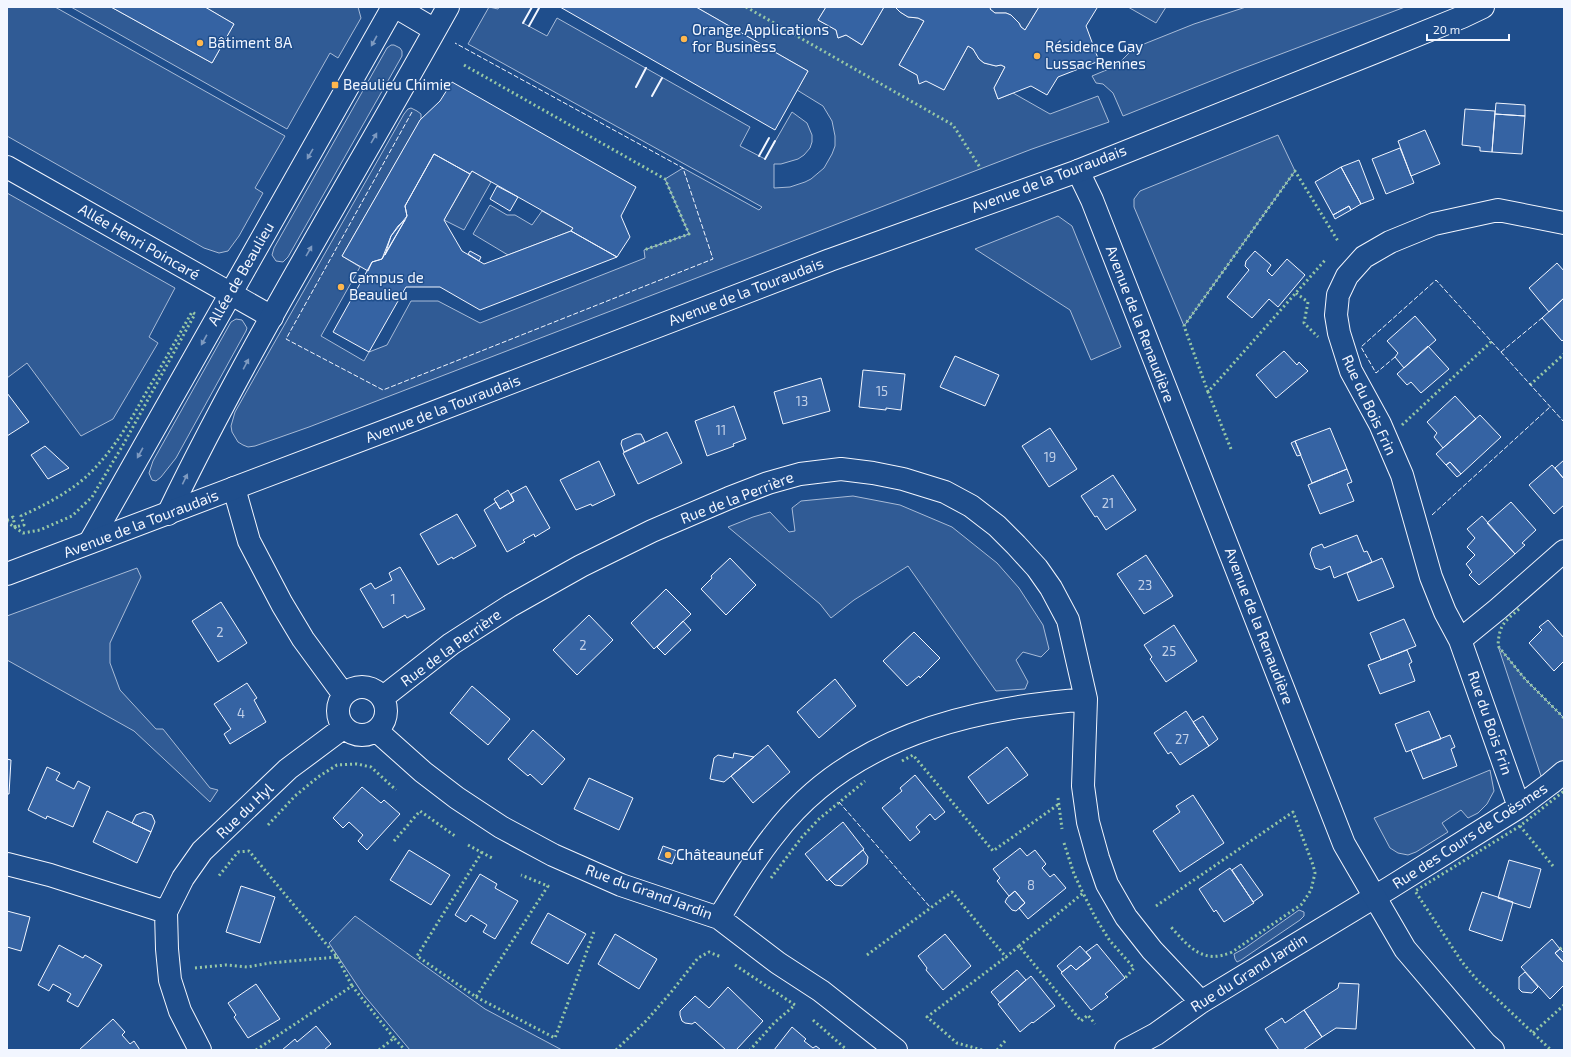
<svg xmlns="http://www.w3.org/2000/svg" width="1571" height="1057" viewBox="0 0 1571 1057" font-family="'Exo 2',sans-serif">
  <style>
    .built { fill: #305b95; stroke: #a8bbd7 }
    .building { fill: #3563a3; stroke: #f2f6ff }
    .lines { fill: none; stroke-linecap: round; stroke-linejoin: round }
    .minor-casing { stroke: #f2f6ff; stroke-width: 24 }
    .tertiary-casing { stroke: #f2f6ff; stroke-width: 24 }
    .secondary-casing { stroke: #f2f6ff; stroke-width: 24 }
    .minor { stroke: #1f4e8c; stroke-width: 22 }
    .tertiary { stroke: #1f4e8c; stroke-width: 22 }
    .secondary { stroke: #1f4e8c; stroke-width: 22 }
    .hedge { stroke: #97c8a6; stroke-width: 3; stroke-dasharray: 2 3; stroke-linecap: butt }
    .fence { stroke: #f2f6ff; stroke-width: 1; stroke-dasharray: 5 2; stroke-linecap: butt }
    .wall { stroke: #f2f6ff; stroke-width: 2 }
    .oneway { fill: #7e9ac0 }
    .poi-dot { fill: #ffb74d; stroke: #1f4e8c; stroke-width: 1.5 }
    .labels { text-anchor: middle; stroke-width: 3; stroke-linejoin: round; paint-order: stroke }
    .number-label { font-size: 13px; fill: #c3d1e8 }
    .poi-label { font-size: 15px; fill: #f2f6ff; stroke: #1f4e8c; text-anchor: start }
    .street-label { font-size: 15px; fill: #f2f6ff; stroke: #1f4e8c }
  </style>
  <rect width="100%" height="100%" fill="#1f4e8c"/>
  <!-- built -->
  <path class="built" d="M 7,7 L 55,7 L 285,136 L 255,188 L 263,193 L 239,236 L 228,251 L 219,253 L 204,248 L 7,136 Z
    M 71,7 L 111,7 L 212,63 L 234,24 L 205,7 L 358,7 L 361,18 L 338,58 L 330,53 L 287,129 Z
    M 489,7 L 498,9 L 499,7 L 532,7 L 523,23 L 547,36 L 557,18 L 750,127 L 740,146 L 765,159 L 792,112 L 807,123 L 812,135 L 812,142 L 810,148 L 804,155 L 798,159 L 781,164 L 774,164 L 774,188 L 790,187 L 805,182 L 811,179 L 824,168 L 832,154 L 835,146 L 835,136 L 832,121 L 823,106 L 797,90 L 808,71 L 696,7 L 826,7 L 818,20 L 836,30 L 838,38 L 846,35 L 862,45 L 884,7 L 895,7 L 900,12 L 908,17 L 918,18 L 924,21 L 899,65 L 944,90 L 968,46 L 973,49 L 979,59 L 984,63 L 996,66 L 1001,65 L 1005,67 L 994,88 L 998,99 L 1013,93 L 1050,114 L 1098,96 L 1109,122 L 1032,149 L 309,427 L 255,446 L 248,447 L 243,445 L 238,442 L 232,432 L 231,426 L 235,412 L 404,114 L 408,109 L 411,108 L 417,111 L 421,114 L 421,119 L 342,256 L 360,267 L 321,336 L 364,361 L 369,352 L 387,345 L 411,301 L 438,301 L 480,323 L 645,258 L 644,250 L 689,234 L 665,179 L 683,168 L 759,210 L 762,207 L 468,44 Z
    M 991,7 L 1039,7 L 1025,30 L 1021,27 L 1019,23 L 1011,15 L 1006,13 L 995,13 L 990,9 Z
    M 1128,7 L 1166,7 L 1156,23 Z
    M 1246,7 L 1405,7 L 1236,71 L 1123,116 L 1113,93 L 1103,84 L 1096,83 L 1092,76 L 1116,66 L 1134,48 L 1194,24 Z
    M 391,45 L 394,45 L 400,48 L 402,51 L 402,56 L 288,257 L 283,262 L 276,261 L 272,255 L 274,248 L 387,48 Z
    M 1278,135 L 1295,171 L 1184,326 L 1134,207 L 1134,199 L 1140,191 Z
    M 472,171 L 491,182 L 464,230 L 444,220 Z
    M 7,193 L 175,288 L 149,337 L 158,343 L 113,419 L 81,436 L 27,363 L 7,378 Z
    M 490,205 L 507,215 L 515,215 L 532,225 L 542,211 L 573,228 L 571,231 L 508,255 L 473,234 Z
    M 1058,216 L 1072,226 L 1121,347 L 1091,360 L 1070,310 L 975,249 Z
    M 236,319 L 242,320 L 244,323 L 247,328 L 246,331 L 176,458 L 161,477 L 156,481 L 152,480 L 149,473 L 153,461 L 231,322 Z
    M 853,496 L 900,505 L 952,527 L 997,563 L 1019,588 L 1043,625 L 1049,649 L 1041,657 L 1023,652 L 1016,660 L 1028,682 L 1025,689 L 996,691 L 908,566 L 854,600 L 831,618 L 820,604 L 728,527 L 753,517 L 770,512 L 789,532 L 795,531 L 792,508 L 801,501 Z
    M 137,568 L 141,577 L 110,643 L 110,663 L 120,690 L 156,729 L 163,729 L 210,788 L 218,790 L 210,802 L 134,731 L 7,660 L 7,616 Z
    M 1498,646 L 1525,679 L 1564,718 L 1564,763 L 1555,771 L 1541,776 Z
    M 1490,770 L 1494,791 L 1487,804 L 1478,813 L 1468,818 L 1461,810 L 1442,823 L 1448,832 L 1416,852 L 1408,855 L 1398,853 L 1390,848 L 1374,818 Z
    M 1299,910 L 1304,912 L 1304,916 L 1300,920 L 1241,960 L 1237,962 L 1235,959 L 1234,954 L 1245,948 Z
    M 355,916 L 485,1009 L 562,1050 L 410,1050 L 363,994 L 329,943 Z"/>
  <!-- building -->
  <path class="building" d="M 111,7 L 205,7 L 234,24 L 212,63 Z
    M 560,7 L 696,7 L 808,71 L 775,130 Z
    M 826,7 L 884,7 L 862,45 L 846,35 L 838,38 L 836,30 L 818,20 Z
    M 895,7 L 991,7 L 990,9 L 995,13 L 1006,13 L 1011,15 L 1019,23 L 1021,27 L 1025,30 L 1039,7 L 1096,7 L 1097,8 L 1086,26 L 1099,61 L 1058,77 L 1047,95 L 1031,86 L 998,99 L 994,88 L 1005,67 L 1001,65 L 996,66 L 984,63 L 979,59 L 973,49 L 968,46 L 944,90 L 926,81 L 919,84 L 917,75 L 899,65 L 924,21 L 918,18 L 908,17 L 900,12 Z
    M 452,82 L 636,187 L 621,216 L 630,237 L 617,257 L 571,231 L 573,228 L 472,171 L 470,174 L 434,154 L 405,206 L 407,216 L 391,236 L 382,259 L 372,262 L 368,271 L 342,256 L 420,120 L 440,101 Z
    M 1496,103 L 1525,105 L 1525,116 L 1495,114 Z
    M 1465,109 L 1495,111 L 1492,152 L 1480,151 L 1480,147 L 1462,145 Z
    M 1495,114 L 1525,116 L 1522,154 L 1492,152 Z
    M 1425,130 L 1440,164 L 1411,176 L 1398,141 Z
    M 1400,148 L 1414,183 L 1386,194 L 1372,159 Z
    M 434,154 L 470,174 L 444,220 L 462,251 L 484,264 L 571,231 L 617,257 L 480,310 L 440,287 L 406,287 L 369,352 L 333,332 L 372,262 L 382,259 L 405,220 L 407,216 L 405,206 Z
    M 1359,160 L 1374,199 L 1361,204 L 1341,167 Z
    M 1341,167 L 1361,204 L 1351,210 L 1349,206 L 1333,215 L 1315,182 Z
    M 497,186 L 518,197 L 510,211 L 490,199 Z
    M 1349,206 L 1351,210 L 1335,219 L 1333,215 Z
    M 405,220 L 385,255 L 391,236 L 398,226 Z
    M 470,251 L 481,257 L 479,261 L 468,254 Z
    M 1255,251 L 1271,265 L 1267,271 L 1272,276 L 1287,259 L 1305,275 L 1278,307 L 1269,299 L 1252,318 L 1227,297 L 1249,270 L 1245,266 L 1246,261 Z
    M 1557,263 L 1564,271 L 1564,298 L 1549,312 L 1529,288 Z
    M 1564,298 L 1564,339 L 1562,341 L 1542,318 Z
    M 1415,316 L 1436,340 L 1404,368 L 1395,357 L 1398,353 L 1387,341 Z
    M 1428,346 L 1449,369 L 1421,393 L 1411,382 L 1407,385 L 1397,374 Z
    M 1284,351 L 1297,365 L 1299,362 L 1308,371 L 1276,398 L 1256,375 Z
    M 955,356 L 999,375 L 985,406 L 940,387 Z
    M 863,370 L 905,374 L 901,410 L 886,408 L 886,410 L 859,407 Z
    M 821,378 L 830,411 L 783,424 L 774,392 Z
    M 7,393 L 29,422 L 7,436 Z
    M 1455,396 L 1476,419 L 1443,448 L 1434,437 L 1437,433 L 1427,422 Z
    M 734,406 L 746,439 L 733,444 L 734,446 L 707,456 L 695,421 Z
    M 1480,415 L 1501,437 L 1461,474 L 1450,462 L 1446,465 L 1436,454 Z
    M 1050,428 L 1077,469 L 1049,487 L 1022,446 Z
    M 1330,428 L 1347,469 L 1312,483 L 1295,441 Z
    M 667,432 L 682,463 L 638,484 L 623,453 Z
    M 636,434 L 641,434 L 645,442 L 624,452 L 621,444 L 622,440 Z
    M 1295,441 L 1301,455 L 1297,456 L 1291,443 Z
    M 45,446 L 69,468 L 48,479 L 31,455 Z
    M 1564,460 L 1564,479 L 1555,468 Z
    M 599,461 L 615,495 L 592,506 L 591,504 L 576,510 L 560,480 Z
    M 1450,462 L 1461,474 L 1457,477 L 1446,465 Z
    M 1552,465 L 1564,479 L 1564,505 L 1554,514 L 1529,485 Z
    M 1347,469 L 1352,482 L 1347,484 L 1354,501 L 1320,514 L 1308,485 Z
    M 1113,475 L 1136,510 L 1106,530 L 1097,516 L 1095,517 L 1081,496 Z
    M 526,486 L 550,528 L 535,537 L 534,534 L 523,540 L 525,542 L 507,552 L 484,510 L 496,502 L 500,509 L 514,501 L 511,494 Z
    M 508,490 L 514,501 L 500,509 L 494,499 Z
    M 1511,502 L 1536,530 L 1522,543 L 1525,545 L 1515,554 L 1487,523 Z
    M 457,514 L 476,546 L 453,559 L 452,557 L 438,565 L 420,534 Z
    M 1482,516 L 1515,554 L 1479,585 L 1469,575 L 1472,572 L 1466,564 L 1475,555 L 1467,547 L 1475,538 L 1467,529 Z
    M 1357,535 L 1364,552 L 1367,551 L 1372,562 L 1334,578 L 1330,566 L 1321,570 L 1315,568 L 1310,554 L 1312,548 L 1322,544 L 1324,548 Z
    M 1146,555 L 1173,596 L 1144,614 L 1117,574 Z
    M 730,558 L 756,585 L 726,615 L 701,589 L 712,578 L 711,576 Z
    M 1382,558 L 1394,587 L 1358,601 L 1347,573 Z
    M 400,567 L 425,609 L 407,618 L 405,615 L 383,628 L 360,589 L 371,583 L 375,589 L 392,580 L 389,573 Z
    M 666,589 L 691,614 L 654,649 L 631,623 Z
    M 221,602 L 247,643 L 218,662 L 192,621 Z
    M 589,615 L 613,640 L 577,675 L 553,650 Z
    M 1404,619 L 1416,646 L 1381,660 L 1370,633 Z
    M 1548,620 L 1564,638 L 1564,661 L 1554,671 L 1529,643 L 1542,630 L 1539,627 Z
    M 683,621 L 691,630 L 665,655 L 657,647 Z
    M 1174,625 L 1197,661 L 1166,682 L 1150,659 L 1152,657 L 1144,645 Z
    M 914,632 L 940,658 L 920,678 L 919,676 L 907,686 L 883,661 Z
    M 1407,650 L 1412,662 L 1409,664 L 1415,681 L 1380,694 L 1368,665 Z
    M 835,679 L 856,706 L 819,738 L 797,712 Z
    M 247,683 L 257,698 L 254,700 L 266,722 L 230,744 L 224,734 L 231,729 L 214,704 Z
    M 472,686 L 510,719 L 488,745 L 450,713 Z
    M 1186,711 L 1209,746 L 1180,765 L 1171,752 L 1168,754 L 1154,733 Z
    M 1429,711 L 1441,739 L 1406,752 L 1395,724 Z
    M 1203,716 L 1218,739 L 1209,746 L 1193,722 Z
    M 533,730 L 565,759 L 542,785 L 530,774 L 528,776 L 508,759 Z
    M 1450,735 L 1455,747 L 1451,749 L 1457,766 L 1423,779 L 1411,750 Z
    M 768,745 L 790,772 L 753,803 L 731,776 Z
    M 1007,747 L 1028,775 L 988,804 L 968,777 Z
    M 734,753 L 754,757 L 724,782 L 710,779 L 714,758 L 718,755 L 733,758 Z
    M 7,759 L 11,760 L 9,794 L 7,794 Z
    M 47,767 L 60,773 L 56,780 L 74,789 L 78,781 L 90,787 L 73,827 L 47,816 L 46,819 L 28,810 Z
    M 915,775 L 945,812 L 935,820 L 930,814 L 916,827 L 920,832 L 910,841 L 882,808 L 902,791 L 900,788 Z
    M 589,778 L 633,798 L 619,830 L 574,809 Z
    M 362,787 L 381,803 L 384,800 L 400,814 L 367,850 L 358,841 L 363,835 L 349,822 L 343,828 L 333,818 Z
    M 1193,795 L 1224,843 L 1180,872 L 1153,831 L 1180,812 L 1176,806 Z
    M 107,811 L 151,832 L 137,863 L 93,842 Z
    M 144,812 L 152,815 L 155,822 L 151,832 L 132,823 L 136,815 Z
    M 843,822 L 864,849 L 827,881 L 805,854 Z
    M 663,846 L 677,851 L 672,864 L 658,859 Z
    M 1020,848 L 1027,856 L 1035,850 L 1046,864 L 1042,868 L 1050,877 L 1054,874 L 1066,888 L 1028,919 L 1019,908 L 1025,903 L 1015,891 L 1009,896 L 997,881 L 1000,878 L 993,869 Z
    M 409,850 L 450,875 L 431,905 L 390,880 Z
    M 863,850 L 868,857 L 867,864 L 842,886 L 835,885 L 829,879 Z
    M 1509,860 L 1541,869 L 1530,908 L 1498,898 Z
    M 1241,864 L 1263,895 L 1253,902 L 1232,870 Z
    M 1230,868 L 1254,903 L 1224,922 L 1216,910 L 1214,912 L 1199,889 Z
    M 480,874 L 497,884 L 495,888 L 518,901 L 495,939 L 483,932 L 487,925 L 471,915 L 466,922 L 455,915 Z
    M 241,886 L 275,897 L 260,943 L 226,932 Z
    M 1015,891 L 1025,903 L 1016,911 L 1012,910 L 1005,902 L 1007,898 Z
    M 1482,892 L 1513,902 L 1502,941 L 1469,930 Z
    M 7,911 L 30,917 L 21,951 L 7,947 Z
    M 548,913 L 586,934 L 568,964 L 531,943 Z
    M 615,934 L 657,959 L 639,989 L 598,964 Z
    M 945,934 L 971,966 L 943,990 L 926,970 L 927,968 L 918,956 Z
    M 1552,939 L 1560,949 L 1555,953 L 1564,963 L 1564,985 L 1550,999 L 1521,967 Z
    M 1097,944 L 1125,978 L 1105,994 L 1108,997 L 1091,1010 L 1061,973 L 1071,965 L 1076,970 L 1091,958 L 1086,952 Z
    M 59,945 L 83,958 L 85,955 L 102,965 L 78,1007 L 67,1001 L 71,994 L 53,984 L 49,991 L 38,985 Z
    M 1080,946 L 1091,958 L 1076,970 L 1071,965 L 1062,972 L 1057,966 Z
    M 1560,949 L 1564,953 L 1564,963 L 1555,953 Z
    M 1017,970 L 1026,980 L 1000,1003 L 991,992 Z
    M 1525,972 L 1538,987 L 1532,993 L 1522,992 L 1519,989 L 1519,977 Z
    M 1031,976 L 1055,1006 L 1033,1023 L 1032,1022 L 1020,1032 L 998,1004 Z
    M 1339,983 L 1359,984 L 1356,1029 L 1336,1028 L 1322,1037 L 1304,1010 L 1338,988 Z
    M 256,984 L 280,1019 L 248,1038 L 234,1017 L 236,1015 L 228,1003 Z
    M 728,987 L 763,1021 L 736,1050 L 726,1050 L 695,1022 L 692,1024 L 685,1023 L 682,1021 L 680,1015 L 680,1011 L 695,996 L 709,1008 Z
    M 1304,1010 L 1322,1037 L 1303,1050 L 1279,1050 L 1265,1029 L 1282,1018 L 1285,1023 Z
    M 113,1019 L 125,1032 L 122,1035 L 130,1044 L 134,1041 L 140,1050 L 79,1050 Z
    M 316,1026 L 331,1044 L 324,1050 L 282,1050 L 295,1039 L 297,1042 Z
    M 792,1027 L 806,1039 L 804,1041 L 813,1048 L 816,1046 L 821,1050 L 774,1050 Z"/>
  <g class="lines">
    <defs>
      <path id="minor" d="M 7,167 L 272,317
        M 234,488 L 249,541 L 282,604 L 303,639 L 344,695
        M 1460,640 L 1498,609 L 1564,551
        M338 711a24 24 0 1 1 48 0a24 24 0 1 1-48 0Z
        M 382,698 L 451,644 L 510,606 L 581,566 L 652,531 L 729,498 L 768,483 L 800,474 L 841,469 L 873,473 L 903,479 L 945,492 L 971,506 L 997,526 L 1016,545 L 1037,568 L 1051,588 L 1068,620 L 1086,699 L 1083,786 L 1088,822 L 1098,858 L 1107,884 L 1126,917 L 1152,950 L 1201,1002
        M 377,731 L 423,772 L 457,798 L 501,827 L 553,855 L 621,885 L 719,918 L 778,963 L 821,991 L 896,1050
        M 1519,807 L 1460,640 L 1445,612 L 1431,577 L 1402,475 L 1380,424 L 1351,371 L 1339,333 L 1336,315 L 1338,295 L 1347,276 L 1364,257 L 1390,242 L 1434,224 L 1498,210 L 1564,223
        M 7,864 L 50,875 L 166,912
        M 719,918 C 736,890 753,861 774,835 C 830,761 913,726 1002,710 C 1030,704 1058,702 1086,699
        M 200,1050 L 180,1011 L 170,980 L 167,949 L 166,912 L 183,878 L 202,851 L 288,769 L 343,728
        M 1126,1050 L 1156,1034 L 1201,1002 L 1391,887 L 1519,807 L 1551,783 L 1564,772"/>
      <path id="tertiary" d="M 396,7 L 435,30
        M 1078,171 L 1092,200 L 1344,844 L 1405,949 L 1485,1043 L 1493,1050
        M 168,514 C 252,340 354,176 448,7
        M 90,542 L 393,7"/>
      <path id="secondary" d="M 7,574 L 398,426 L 830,260 L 1078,171 L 1373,53 L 1462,17 L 1483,7"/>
    </defs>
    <!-- minor casing -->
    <use href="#minor" class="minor-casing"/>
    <!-- tertiary casing -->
    <use href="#tertiary" class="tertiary-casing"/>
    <!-- secondary casing -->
    <use href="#secondary" class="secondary-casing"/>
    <!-- minor -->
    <use href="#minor" class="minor"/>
    <!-- tertiary -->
    <use href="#tertiary" class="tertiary"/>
    <!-- secondary -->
    <use href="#secondary" class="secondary"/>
    <!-- hedge -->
    <path class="hedge" d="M 746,7 L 953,125 L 981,169
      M 464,65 L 665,179 L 689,234 L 644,250
      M 1296,293 L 1308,302 L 1304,323 L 1318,337
      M 1530,385 L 1564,354
      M 1208,392 L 1184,326 L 1295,171 L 1338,241
      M 1402,425 L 1492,341
      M 1231,449 L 1208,392 L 1326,259
      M 7,520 L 13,517 L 15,527 L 24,525 L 21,516 C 43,506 72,491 89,474 C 114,450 131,420 148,389 C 163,364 177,338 192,312 L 195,314 L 123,445 L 92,497 L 72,516 L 40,530 L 23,533 L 7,522
      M 1519,609 C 1504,622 1499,625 1498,646 L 1525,679 L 1564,718
      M 902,761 L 913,755 L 993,851 L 1059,804
      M 1058,798 L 1062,829
      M 268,825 L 295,796 L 318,777 L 337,765 L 357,764 L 371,767 L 396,790
      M 1520,826 L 1415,891 L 1462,962 L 1478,981 L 1551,1050
      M 394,841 L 420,811 L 455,836
      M 1064,843 L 1074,874 L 1083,893
      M 468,845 L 492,858
      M 482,852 L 417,956 L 476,997 L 548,886 L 521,875
      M 1553,866 L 1520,826 L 1564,791
      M 771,878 L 802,837 L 819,819 L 865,781
      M 1156,906 L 1293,812 L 1313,865 L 1315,873 L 1311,890 L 1302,904 L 1232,952 C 1203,965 1189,947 1171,927
      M 1019,946 L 1083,893 L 1095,917 L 1110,941 L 1134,968 L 1125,978
      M 1560,949 L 1564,946
      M 867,955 L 952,892 L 1006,957 L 1019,946 L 1081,1021 L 1088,1015 L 1095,1024
      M 337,957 L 352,986
      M 735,965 L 795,1005 L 774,1023 L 750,1050
      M 195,968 L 226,965 L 247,967 L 270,963 L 337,957 L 249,851 L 238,852 L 218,877
      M 476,997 L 555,1038 L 595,929
      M 813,1020 L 847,1050
      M 1533,1033 L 1564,1005
      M 256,1050 L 352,986 L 394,1038
      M 379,1050 L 394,1038 L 405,1050
      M 616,1050 L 647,1020 L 672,991 L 698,958 L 709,952 L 721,957
      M 982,1050 L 957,1043 L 927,1017 L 1006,957
      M 997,1050 L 1007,1039"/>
    <!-- fence -->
    <path class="fence" d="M 412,112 L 286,339 L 383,390 L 713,259 L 683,168 L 455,43
      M 1501,352 L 1542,318
      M 1395,357 L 1376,373 L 1361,347 L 1436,280 L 1564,422
      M 1432,515 L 1550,407
      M 839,802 L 930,907"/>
    <!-- wall -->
    <path class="wall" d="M 523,23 L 532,7
      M 529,26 L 539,8
      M 636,87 L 646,68
      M 652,96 L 662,78
      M 759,156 L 769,138
      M 765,159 L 775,141"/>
  </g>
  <!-- one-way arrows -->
  <defs><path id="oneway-solid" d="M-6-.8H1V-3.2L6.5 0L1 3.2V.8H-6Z"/></defs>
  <g class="oneway">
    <use href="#oneway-solid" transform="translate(374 41) rotate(119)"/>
    <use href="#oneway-solid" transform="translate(374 138) rotate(-60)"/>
    <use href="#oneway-solid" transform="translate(310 154) rotate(120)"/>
    <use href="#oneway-solid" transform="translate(309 251) rotate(-60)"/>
    <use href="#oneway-solid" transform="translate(204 340) rotate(119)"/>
    <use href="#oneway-solid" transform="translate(246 364) rotate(-62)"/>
    <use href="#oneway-solid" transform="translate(140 453) rotate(119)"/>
    <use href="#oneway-solid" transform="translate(185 479) rotate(-64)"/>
  </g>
  <!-- markers -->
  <g class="poi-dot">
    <circle cx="684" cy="39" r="4"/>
    <circle cx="200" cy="43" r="4"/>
    <circle cx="1037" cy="56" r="4"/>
    <rect x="331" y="81" width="8" height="8" rx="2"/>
    <circle cx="341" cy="287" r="4"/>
    <circle cx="668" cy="855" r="4"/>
  </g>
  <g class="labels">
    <!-- number labels -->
    <g class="number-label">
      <text x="882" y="396">15</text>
      <text x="802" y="406">13</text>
      <text x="721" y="435">11</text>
      <text x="1050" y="462">19</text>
      <text x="1108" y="508">21</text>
      <text x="1145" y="590">23</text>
      <text x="393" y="604">1</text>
      <text x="220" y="637">2</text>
      <text x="583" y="650">2</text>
      <text x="1169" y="656">25</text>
      <text x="241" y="718">4</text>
      <text x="1182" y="744">27</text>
      <text x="1031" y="890">8</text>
    </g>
    <!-- poi labels -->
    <g class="poi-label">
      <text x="692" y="35">Orange Applications<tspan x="692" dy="17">for Business</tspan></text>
      <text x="208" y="48">Bâtiment 8A</text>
      <text x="1045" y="52">Résidence Gay<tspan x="1045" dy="17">Lussac Rennes</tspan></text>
      <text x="343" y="90">Beaulieu Chimie</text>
      <text x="349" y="283">Campus de<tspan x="349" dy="17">Beaulieu</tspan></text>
      <text x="676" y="860">Châteauneuf</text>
    </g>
    <!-- street labels -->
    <g class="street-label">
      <text transform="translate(1049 179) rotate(-21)" y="5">Avenue de la Touraudais</text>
      <text transform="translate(139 242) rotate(30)" y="5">Allée Henri Poincaré</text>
      <text transform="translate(241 274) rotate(-60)" y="5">Allée de Beaulieu</text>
      <text transform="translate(746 292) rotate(-21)" y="5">Avenue de la Touraudais</text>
      <text transform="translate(1140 324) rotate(69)" y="5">Avenue de la Renaudière</text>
      <text transform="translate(1369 405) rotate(65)" y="5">Rue du Bois Frin</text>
      <text transform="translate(443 409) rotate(-21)" y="5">Avenue de la Touraudais</text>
      <text transform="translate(737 498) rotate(-21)" y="5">Rue de la Perrière</text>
      <text transform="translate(141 524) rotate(-21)" y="5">Avenue de la Touraudais</text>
      <text transform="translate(1259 626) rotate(69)" y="5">Avenue de la Renaudière</text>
      <text transform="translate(451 648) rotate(-36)" y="5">Rue de la Perrière</text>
      <text transform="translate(1490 723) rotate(71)" y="5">Rue du Bois Frin</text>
      <text transform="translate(245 811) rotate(-44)" y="5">Rue du Hyl</text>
      <text transform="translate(1470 836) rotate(-33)" y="5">Rue des Cours de Coësmes</text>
      <text transform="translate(649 892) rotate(20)" y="5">Rue du Grand Jardin</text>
      <text transform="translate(1249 973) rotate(-32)" y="5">Rue du Grand Jardin</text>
    </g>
  </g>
  <!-- border -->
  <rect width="1571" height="1057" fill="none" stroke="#f2f6ff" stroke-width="16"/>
  <!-- scale -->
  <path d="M1427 34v6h82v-6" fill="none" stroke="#f2f6ff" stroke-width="2"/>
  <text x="1433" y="34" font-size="12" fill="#f2f6ff" stroke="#1f4e8c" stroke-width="3" paint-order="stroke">20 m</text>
</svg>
